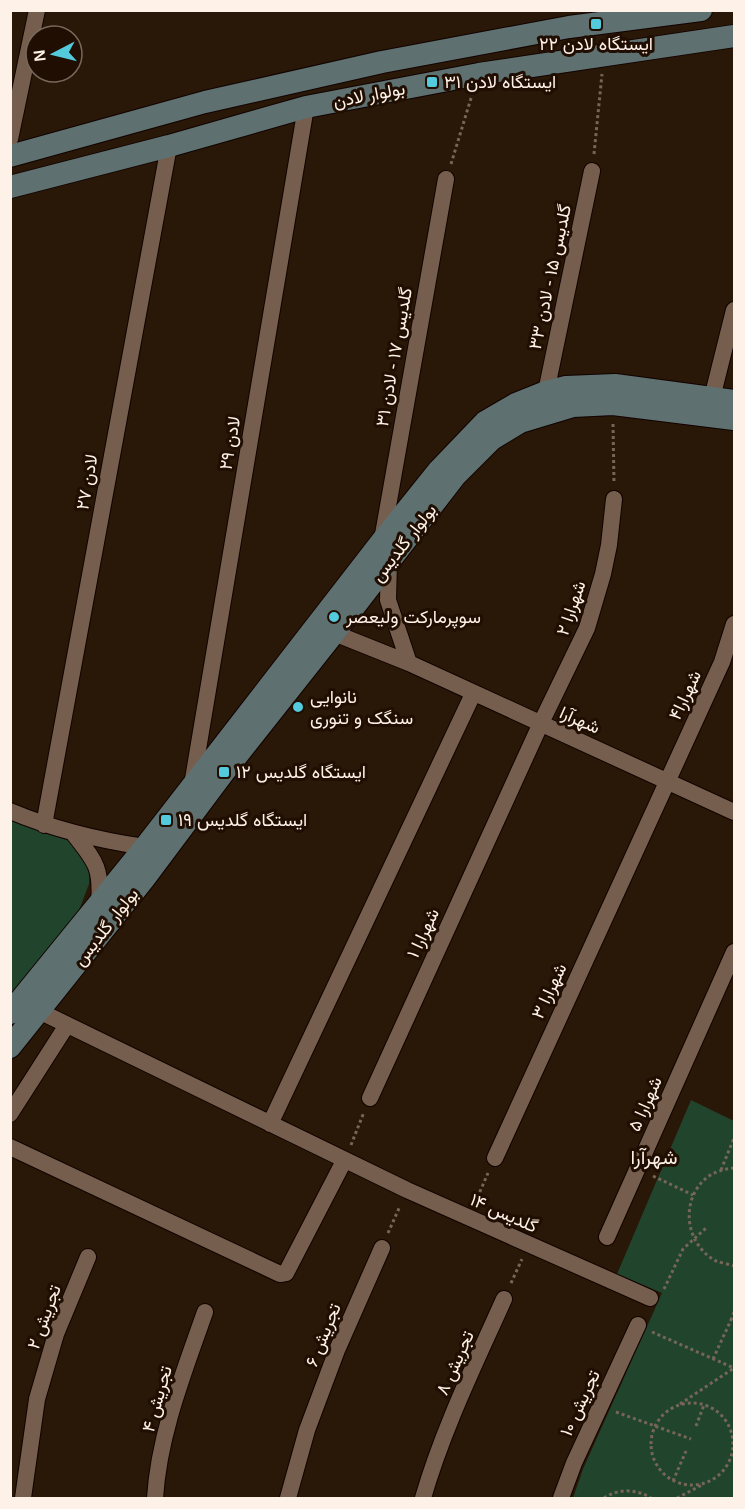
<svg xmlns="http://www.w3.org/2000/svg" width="745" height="1509" viewBox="0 0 745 1509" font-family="Arial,Vazirmatn,sans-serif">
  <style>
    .green { fill: #21442d }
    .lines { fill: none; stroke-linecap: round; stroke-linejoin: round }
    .street-casing { stroke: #110300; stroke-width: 18 }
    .secondary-casing { stroke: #110300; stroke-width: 24 }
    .path { stroke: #766658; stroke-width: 3; stroke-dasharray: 3 3; stroke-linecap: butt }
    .street { stroke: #755e4d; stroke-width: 16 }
    .secondary { stroke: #5e7070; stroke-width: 22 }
    .poi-dot { fill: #54cadd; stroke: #1f0e01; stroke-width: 2 }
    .labels { text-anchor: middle; stroke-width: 6; stroke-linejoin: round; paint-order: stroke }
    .poi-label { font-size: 18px; fill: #fef1e7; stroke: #1f0e01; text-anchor: start }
    .street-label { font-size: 18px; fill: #fef1e7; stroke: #1f0e01 }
    .neighbourhood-label { font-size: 20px; fill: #fef1e7; stroke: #1f0e01 }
  </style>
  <rect width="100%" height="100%" fill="#291707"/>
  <!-- green -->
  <path class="green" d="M 11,820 L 75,843 L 90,860 L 89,884 L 79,910 L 11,995 Z
    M 691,1100 L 734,1121 L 734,1498 L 573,1498 L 583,1469 L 662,1293 L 617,1274 Z"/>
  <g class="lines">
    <defs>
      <path id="street" d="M 10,139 L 37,10
        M 546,392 L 592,171
        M 712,398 L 734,310
        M 382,540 L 446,179
        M 389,562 L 388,600 L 409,663
        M 325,626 L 334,633 L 409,663 L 734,812
        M 192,785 L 306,107
        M 10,811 C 55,830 97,840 145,847
        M 44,825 L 169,146
        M 73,833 C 95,861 102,867 99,904
        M 39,1011 L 407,1190 L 650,1298
        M 370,1098 L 541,723 L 587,628 L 603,574 L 609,545 L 614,499
        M 10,1114 L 67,1025
        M 270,1124 L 473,694
        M 10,1147 L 280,1274 L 286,1273 L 344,1161
        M 495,1158 L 722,662 L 734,624
        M 607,1237 L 734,952
        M 23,1498 L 37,1399 L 56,1334 L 88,1257
        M 155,1498 C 159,1434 184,1372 205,1312
        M 288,1498 L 307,1430 L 337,1350 L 382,1248
        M 423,1498 C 443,1429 475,1364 504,1299
        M 561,1498 L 574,1463 L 638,1325"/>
      <path id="secondary" d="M 10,156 L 205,102 L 382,62 L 569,27 L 701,10
        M 10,187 L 169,146 L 306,107 L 479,74 L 734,36
        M 10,1013 L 145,847 L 382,541 L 439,470 L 485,422 L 516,404 L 546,392 L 566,387 L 615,385 L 734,401
        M 10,1047 L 144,879 L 224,772 L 334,633 L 455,476 L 492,439 L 520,422 L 573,406 L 613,404 L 734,419"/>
    </defs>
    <!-- street casing -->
    <use href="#street" class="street-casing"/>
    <!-- secondary casing -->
    <use href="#secondary" class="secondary-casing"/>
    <!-- path -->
    <path class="path" d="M 594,154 L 602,74
      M 451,164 L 472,95
      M 613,424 L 614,483
      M 351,1145 L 364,1112
      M 734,1168 C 724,1169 712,1172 704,1180 C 680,1203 686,1245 716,1261 C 721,1263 729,1264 734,1266
      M 721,1170 L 734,1138
      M 653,1176 L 693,1195
      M 475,1203 L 488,1173
      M 388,1233 L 400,1206
      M 511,1283 L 522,1259
      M 664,1289 L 683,1249 L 706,1228
      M 734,1312 L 731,1320 L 734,1322
      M 652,1332 L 734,1368 L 734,1367
      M 713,1359 L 731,1320
      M651 1444a41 41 0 1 1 82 0a41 41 0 1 1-82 0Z
      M 680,1404 L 734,1368
      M 616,1412 L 691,1439
      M 696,1426 L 704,1405
      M 673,1481 L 686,1451
      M 604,1498 C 619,1488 636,1489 651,1498
      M 677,1498 L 702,1485"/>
    <!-- street -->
    <use href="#street" class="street"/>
    <!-- secondary -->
    <use href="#secondary" class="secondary"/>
  </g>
  <!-- markers -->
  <g class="poi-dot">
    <rect x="590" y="18" width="12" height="12" rx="3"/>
    <rect x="426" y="76" width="12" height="12" rx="3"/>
    <circle cx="334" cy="617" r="6"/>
    <circle cx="298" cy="707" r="6"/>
    <rect x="218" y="766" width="12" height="12" rx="3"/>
    <rect x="160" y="814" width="12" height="12" rx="3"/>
  </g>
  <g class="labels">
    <!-- poi labels -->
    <g class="poi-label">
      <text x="596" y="50" text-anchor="middle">ایستگاه لادن ۲۲</text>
      <text x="444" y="88">ایستگاه لادن ۳۱</text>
      <text x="346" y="623">سوپرمارکت ولیعصر</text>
      <text x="310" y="703">نانوایی<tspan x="310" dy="21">سنگک و تنوری</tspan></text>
      <text x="236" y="778">ایستگاه گلدیس ۱۲</text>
      <text x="178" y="826">ایستگاه گلدیس ۱۹</text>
    </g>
    <!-- street labels -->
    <g class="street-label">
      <text transform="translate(369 95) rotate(-11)" y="6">بولوار لادن</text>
      <text transform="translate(550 277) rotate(-78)" y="6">گلدیس ۱۵ - لادن ۳۳</text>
      <text transform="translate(394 357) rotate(-80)" y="6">گلدیس ۱۷ - لادن ۳۱</text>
      <text transform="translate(230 443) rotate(-80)" y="6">لادن ۲۹</text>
      <text transform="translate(87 482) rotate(-80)" y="6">لادن ۲۷</text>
      <text transform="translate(404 543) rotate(-52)" y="6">بولوار گلدیس</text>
      <text transform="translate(571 608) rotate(-71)" y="6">شهرارا ۲</text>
      <text transform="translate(685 695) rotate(-65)" y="6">شهرارا۴</text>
      <text transform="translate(580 720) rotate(24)" y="6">شهرآرا</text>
      <text transform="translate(106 927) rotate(-52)" y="6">بولوار گلدیس</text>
      <text transform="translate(423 933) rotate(-65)" y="6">شهرارا ۱</text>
      <text transform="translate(549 991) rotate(-65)" y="6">شهرارا ۳</text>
      <text transform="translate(645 1104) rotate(-66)" y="6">شهرارا ۵</text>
      <text transform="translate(504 1213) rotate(24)" y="6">گلدیس ۱۴</text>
      <text transform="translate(44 1317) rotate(-70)" y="6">تجریش ۲</text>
      <text transform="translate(323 1335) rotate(-68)" y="6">تجریش ۶</text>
      <text transform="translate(455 1363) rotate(-66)" y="6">تجریش ۸</text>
      <text transform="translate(157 1399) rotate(-74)" y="6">تجریش ۴</text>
      <text transform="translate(580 1403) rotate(-65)" y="6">تجریش ۱۰</text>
    </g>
    <!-- neighbourhood labels -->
    <g class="neighbourhood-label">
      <text x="654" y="1164">شهرآرا</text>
    </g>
  </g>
  <!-- border -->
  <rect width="745" height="1509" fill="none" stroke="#fef1e7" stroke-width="24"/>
  <!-- north arrow -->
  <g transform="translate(54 54) rotate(263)"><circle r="28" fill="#1f0e01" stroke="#78695d" stroke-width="1.5"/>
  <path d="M0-4.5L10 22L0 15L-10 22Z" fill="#54cadd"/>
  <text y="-9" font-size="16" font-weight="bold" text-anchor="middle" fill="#fef1e7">N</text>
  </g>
</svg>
